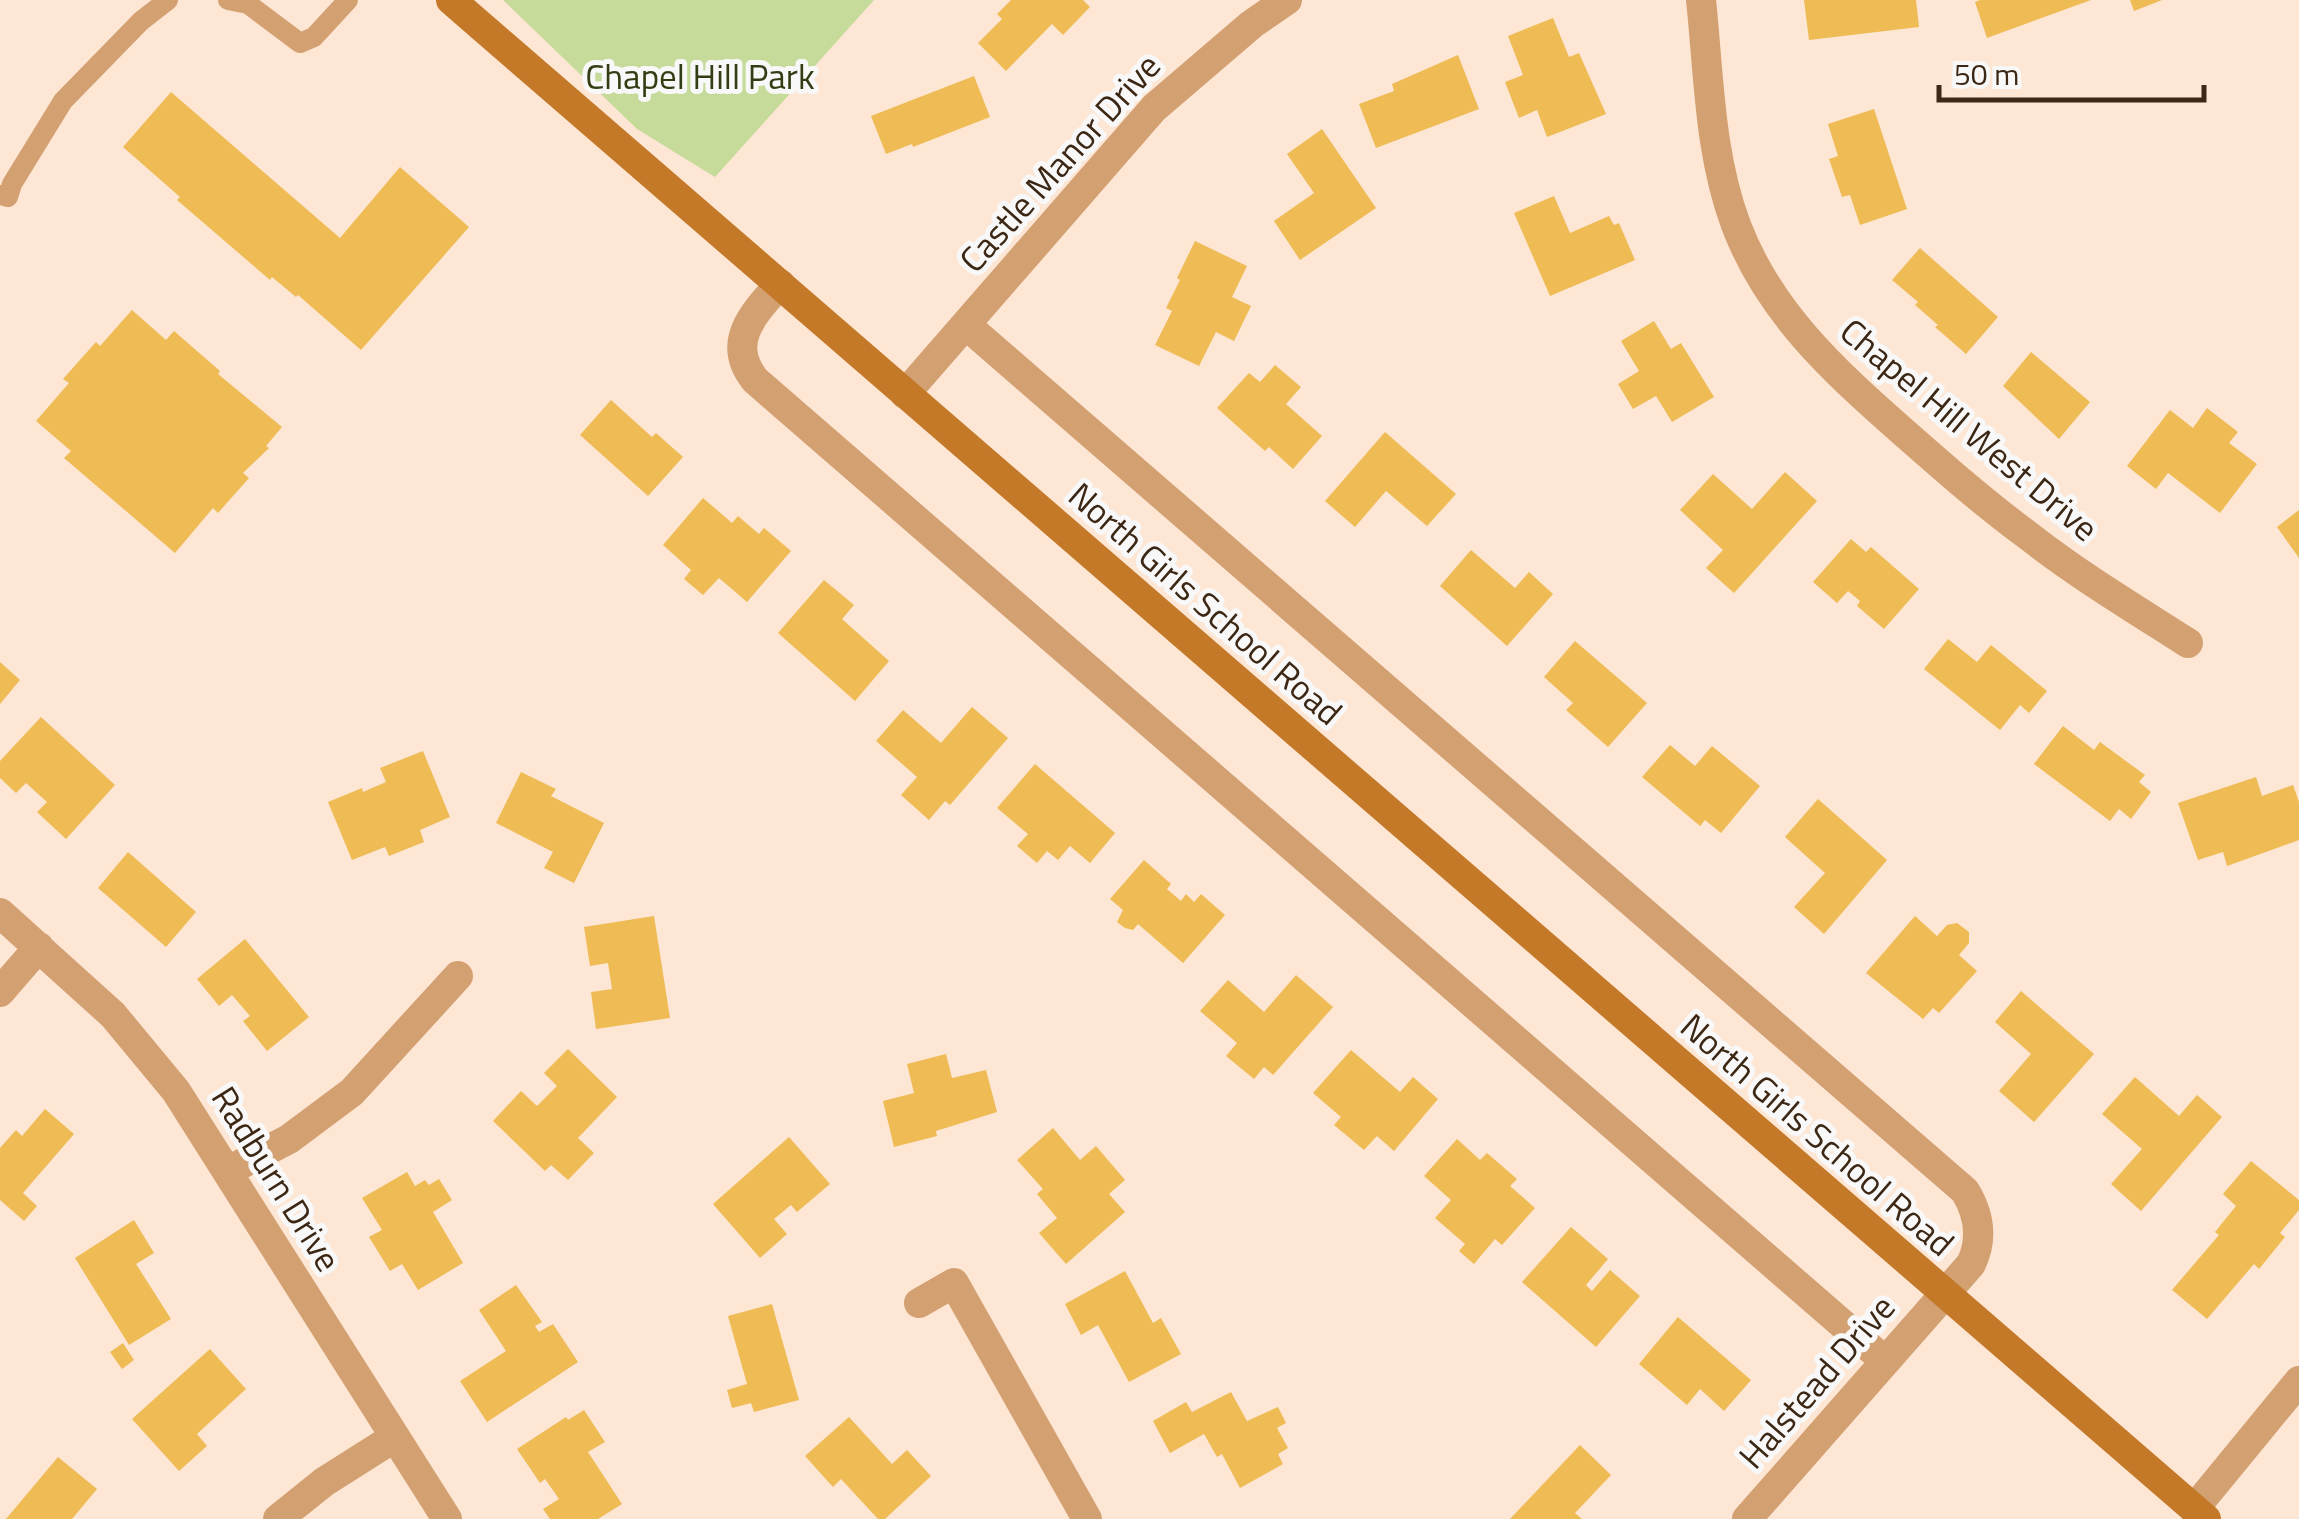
<svg xmlns="http://www.w3.org/2000/svg" width="2299" height="1519" viewBox="0 0 2299 1519" font-family="'Titillium Web',sans-serif">
  <style>
    .green { fill: #c6db9a }
    .building { fill: #eebb54 }
    .lines { fill: none; stroke-linecap: round; stroke-linejoin: round }
    .service { stroke: #d3a072; stroke-width: 20 }
    .minor { stroke: #d3a072; stroke-width: 30 }
    .secondary { stroke: #c47928; stroke-width: 30 }
    .labels { text-anchor: middle; stroke-width: 10; stroke-linejoin: round; paint-order: stroke }
    .park-label { font-size: 35px; fill: #323d13; stroke: #f8f8f8 }
    .street-label { font-size: 35px; fill: #3c2714; stroke: #f8f8f8 }
  </style>
  <rect width="100%" height="100%" fill="#fde6d4"/>
  <!-- green -->
  <path class="green" d="M 503,0 L 874,0 L 715,177 L 637,129 Z"/>
  <!-- building -->
  <path class="building" d="M 1011,0 L 1083,0 L 1090,7 L 1063,35 L 1052,24 L 1006,71 L 978,43 L 1002,19 L 997,14 Z
    M 1804,0 L 1916,0 L 1919,27 L 1809,40 Z
    M 1980,0 L 2091,0 L 1987,38 L 1975,2 Z
    M 2130,0 L 2162,0 L 2134,11 Z
    M 1553,18 L 1569,57 L 1579,53 L 1606,114 L 1547,137 L 1537,110 L 1519,118 L 1505,82 L 1523,75 L 1508,36 Z
    M 1458,55 L 1479,109 L 1376,148 L 1359,104 L 1394,91 L 1392,84 Z
    M 974,76 L 990,117 L 913,147 L 912,144 L 886,154 L 871,116 Z
    M 171,92 L 340,238 L 400,167 L 469,227 L 361,350 L 298,295 L 296,297 L 272,277 L 270,280 L 177,200 L 180,197 L 123,147 Z
    M 1874,109 L 1907,209 L 1860,225 L 1850,195 L 1842,197 L 1829,159 L 1838,156 L 1828,124 Z
    M 1322,129 L 1376,208 L 1300,260 L 1274,221 L 1314,193 L 1287,154 Z
    M 1554,196 L 1570,233 L 1609,216 L 1614,225 L 1619,223 L 1635,260 L 1550,296 L 1514,213 Z
    M 1195,241 L 1247,266 L 1232,297 L 1251,306 L 1234,341 L 1216,332 L 1199,366 L 1155,345 L 1172,311 L 1166,308 L 1180,280 L 1177,278 Z
    M 1920,248 L 1998,317 L 1966,354 L 1935,327 L 1938,325 L 1915,305 L 1918,302 L 1892,280 Z
    M 132,310 L 166,340 L 174,331 L 220,371 L 218,374 L 282,427 L 266,446 L 269,448 L 243,473 L 249,478 L 218,513 L 213,508 L 175,553 L 64,458 L 71,451 L 36,421 L 69,383 L 63,379 L 96,342 L 100,346 Z
    M 1654,321 L 1671,349 L 1681,343 L 1714,397 L 1672,422 L 1656,396 L 1633,409 L 1618,384 L 1639,371 L 1621,341 Z
    M 2031,352 L 2090,402 L 2059,439 L 2003,386 Z
    M 1275,365 L 1301,387 L 1286,404 L 1322,436 L 1293,469 L 1269,447 L 1265,451 L 1217,408 L 1249,373 L 1260,382 Z
    M 611,400 L 652,437 L 656,433 L 683,457 L 648,496 L 580,435 Z
    M 2207,408 L 2238,432 L 2229,443 L 2257,464 L 2220,513 L 2168,473 L 2156,489 L 2127,466 L 2170,410 L 2193,428 Z
    M 1385,432 L 1456,494 L 1427,526 L 1386,491 L 1355,527 L 1325,501 Z
    M 1785,472 L 1817,501 L 1734,593 L 1706,568 L 1723,550 L 1680,510 L 1713,474 L 1752,509 Z
    M 703,498 L 732,523 L 738,516 L 759,534 L 764,528 L 791,551 L 747,602 L 719,578 L 703,595 L 684,579 L 691,570 L 663,545 Z
    M 2299,510 L 2299,558 L 2277,527 Z
    M 1851,539 L 1866,552 L 1871,547 L 1919,589 L 1884,629 L 1857,606 L 1860,601 L 1848,591 L 1837,603 L 1813,582 Z
    M 1471,550 L 1515,588 L 1529,572 L 1553,594 L 1507,646 L 1440,586 Z
    M 824,580 L 854,605 L 842,619 L 889,661 L 855,701 L 778,633 Z
    M 1948,639 L 1977,662 L 1991,645 L 2047,691 L 2029,713 L 2020,705 L 2000,730 L 1924,669 Z
    M 1575,641 L 1647,703 L 1608,747 L 1566,710 L 1573,703 L 1544,677 Z
    M 0,662 L 20,680 L 0,704 Z
    M 972,707 L 1008,738 L 950,805 L 945,801 L 929,820 L 901,795 L 917,777 L 876,741 L 903,710 L 941,743 Z
    M 41,717 L 115,785 L 66,839 L 37,812 L 47,802 L 26,783 L 16,793 L 0,778 L 0,761 Z
    M 2063,726 L 2094,750 L 2100,742 L 2145,775 L 2139,782 L 2151,792 L 2131,819 L 2119,809 L 2110,821 L 2034,764 Z
    M 1670,745 L 1695,766 L 1712,746 L 1760,786 L 1721,833 L 1705,820 L 1700,826 L 1642,777 Z
    M 423,751 L 450,817 L 420,830 L 424,842 L 389,856 L 385,847 L 352,860 L 328,802 L 362,788 L 363,792 L 386,782 L 380,768 Z
    M 1035,764 L 1115,833 L 1090,863 L 1070,846 L 1058,860 L 1047,851 L 1037,863 L 1017,846 L 1028,834 L 997,808 Z
    M 521,772 L 556,789 L 551,796 L 604,823 L 574,883 L 544,868 L 553,852 L 496,823 Z
    M 2256,777 L 2262,796 L 2293,785 L 2299,802 L 2299,840 L 2227,866 L 2223,852 L 2198,860 L 2178,803 Z
    M 1818,799 L 1887,860 L 1824,934 L 1794,907 L 1825,873 L 1785,837 Z
    M 128,852 L 196,912 L 166,947 L 98,888 Z
    M 1144,860 L 1171,884 L 1167,889 L 1181,901 L 1186,894 L 1194,902 L 1201,894 L 1225,915 L 1183,963 L 1138,924 L 1133,930 L 1125,928 L 1117,922 L 1123,910 L 1110,899 Z
    M 654,916 L 670,1018 L 596,1029 L 591,992 L 612,989 L 608,963 L 590,966 L 584,927 Z
    M 1915,916 L 1937,936 L 1947,925 L 1957,923 L 1969,932 L 1969,943 L 1959,955 L 1977,971 L 1939,1013 L 1933,1008 L 1923,1019 L 1866,973 Z
    M 245,939 L 309,1017 L 267,1051 L 243,1021 L 250,1016 L 232,995 L 219,1006 L 197,979 Z
    M 1296,975 L 1333,1007 L 1273,1075 L 1264,1067 L 1254,1079 L 1226,1056 L 1237,1043 L 1200,1011 L 1228,980 L 1264,1012 Z
    M 2021,991 L 2094,1054 L 2034,1122 L 1999,1091 L 2031,1054 L 1995,1022 Z
    M 568,1049 L 617,1097 L 578,1138 L 594,1153 L 568,1180 L 551,1165 L 545,1171 L 493,1121 L 521,1091 L 537,1106 L 557,1086 L 544,1073 Z
    M 1351,1050 L 1400,1092 L 1413,1077 L 1438,1099 L 1394,1151 L 1377,1136 L 1364,1150 L 1334,1125 L 1341,1117 L 1313,1093 Z
    M 946,1054 L 952,1078 L 986,1070 L 997,1112 L 936,1131 L 937,1136 L 894,1147 L 883,1101 L 914,1093 L 907,1064 Z
    M 2135,1077 L 2179,1116 L 2197,1095 L 2222,1117 L 2141,1211 L 2111,1184 L 2142,1149 L 2102,1114 Z
    M 45,1109 L 74,1134 L 23,1193 L 37,1206 L 24,1221 L 0,1200 L 0,1148 L 16,1130 L 22,1136 Z
    M 1053,1128 L 1080,1160 L 1096,1146 L 1125,1180 L 1109,1194 L 1125,1212 L 1066,1264 L 1039,1233 L 1057,1218 L 1037,1194 L 1043,1189 L 1017,1160 Z
    M 789,1137 L 830,1184 L 797,1212 L 791,1205 L 774,1219 L 787,1234 L 760,1258 L 713,1204 Z
    M 1457,1139 L 1480,1160 L 1487,1153 L 1517,1179 L 1510,1186 L 1535,1208 L 1502,1245 L 1495,1239 L 1474,1264 L 1459,1251 L 1465,1244 L 1435,1218 L 1451,1200 L 1424,1176 Z
    M 2251,1161 L 2299,1200 L 2299,1210 L 2280,1233 L 2285,1237 L 2259,1269 L 2254,1264 L 2207,1319 L 2172,1290 L 2219,1235 L 2215,1232 L 2236,1206 L 2223,1194 Z
    M 407,1172 L 415,1186 L 425,1180 L 429,1185 L 439,1179 L 452,1200 L 433,1212 L 463,1263 L 418,1290 L 402,1264 L 390,1271 L 369,1237 L 382,1230 L 362,1198 Z
    M 134,1220 L 154,1253 L 136,1264 L 171,1319 L 129,1345 L 75,1258 Z
    M 1571,1227 L 1608,1259 L 1586,1285 L 1592,1291 L 1610,1270 L 1640,1296 L 1596,1347 L 1522,1282 Z
    M 1125,1271 L 1153,1323 L 1161,1318 L 1181,1354 L 1129,1382 L 1098,1325 L 1081,1335 L 1065,1304 Z
    M 516,1285 L 542,1322 L 535,1326 L 539,1332 L 553,1324 L 578,1362 L 487,1422 L 460,1381 L 506,1351 L 479,1310 Z
    M 772,1304 L 799,1400 L 754,1412 L 751,1403 L 732,1408 L 727,1390 L 747,1384 L 728,1316 Z
    M 1678,1317 L 1751,1380 L 1724,1411 L 1700,1389 L 1687,1405 L 1639,1364 Z
    M 123,1343 L 134,1360 L 122,1369 L 110,1352 Z
    M 210,1349 L 246,1389 L 197,1434 L 207,1446 L 179,1471 L 132,1419 Z
    M 1231,1392 L 1247,1421 L 1278,1407 L 1286,1423 L 1277,1428 L 1288,1448 L 1278,1454 L 1283,1464 L 1240,1488 L 1222,1454 L 1217,1457 L 1204,1434 L 1170,1453 L 1153,1421 L 1186,1402 L 1192,1412 Z
    M 584,1410 L 605,1442 L 588,1452 L 622,1504 L 598,1519 L 550,1519 L 543,1509 L 559,1499 L 545,1479 L 540,1483 L 517,1449 L 566,1417 L 568,1420 Z
    M 849,1417 L 892,1464 L 907,1450 L 931,1476 L 885,1519 L 878,1519 L 841,1479 L 833,1487 L 805,1456 Z
    M 1580,1445 L 1611,1475 L 1575,1513 L 1582,1519 L 1510,1519 Z
    M 58,1457 L 97,1489 L 72,1519 L 6,1519 Z"/>
  <g class="lines">
    <!-- service -->
    <path class="service" d="M 228,0 L 248,4 L 300,43 L 314,37 L 348,0
      M 0,195 L 8,197 L 12,184 L 63,101 L 141,21 L 168,0"/>
    <!-- minor -->
    <path class="minor" d="M 1701,0 C 1709,75 1709,153 1736,225 C 1769,312 1833,370 1901,430 C 1943,467 1985,504 2030,537 C 2080,576 2135,609 2188,643
      M 780,284 C 754,313 725,342 755,380 L 1885,1361
      M 966,325 L 1965,1191 C 1979,1214 1983,1239 1971,1264 L 1747,1519
      M 905,394 L 1154,108 L 1252,24 L 1287,0
      M 0,913 L 113,1015 L 176,1091 L 447,1519
      M 0,992 L 39,947
      M 228,1171 L 289,1139 L 352,1092 L 458,976
      M 919,1303 L 954,1283 L 1087,1519
      M 2194,1509 L 2299,1381
      M 278,1519 L 324,1482 L 395,1437"/>
    <!-- secondary -->
    <path class="secondary" d="M 451,0 L 2206,1519"/>
  </g>
  <g class="labels">
    <!-- park labels -->
    <g class="park-label">
      <text x="700" y="89">Chapel Hill Park</text>
    </g>
    <!-- street labels -->
    <g class="street-label">
      <text transform="translate(1060 163) rotate(-48)" y="12">Castle Manor Drive</text>
      <text transform="translate(1969 430) rotate(40)" y="12">Chapel Hill West Drive</text>
      <text transform="translate(1205 604) rotate(41)" y="12">North Girls School Road</text>
      <text transform="translate(1817 1135) rotate(41)" y="12">North Girls School Road</text>
      <text transform="translate(276 1179) rotate(58)" y="12">Radburn Drive</text>
      <text transform="translate(1817 1382) rotate(-49)" y="12">Halstead Drive</text>
    </g>
  </g>
  <!-- scale -->
  <path d="M1939 85v15h265v-15" fill="none" stroke="#3c2714" stroke-width="5"/>
  <text x="1954" y="85" font-size="30" fill="#3c2714" stroke="#f8f8f8" stroke-width="8" paint-order="stroke">50 m</text>
</svg>
